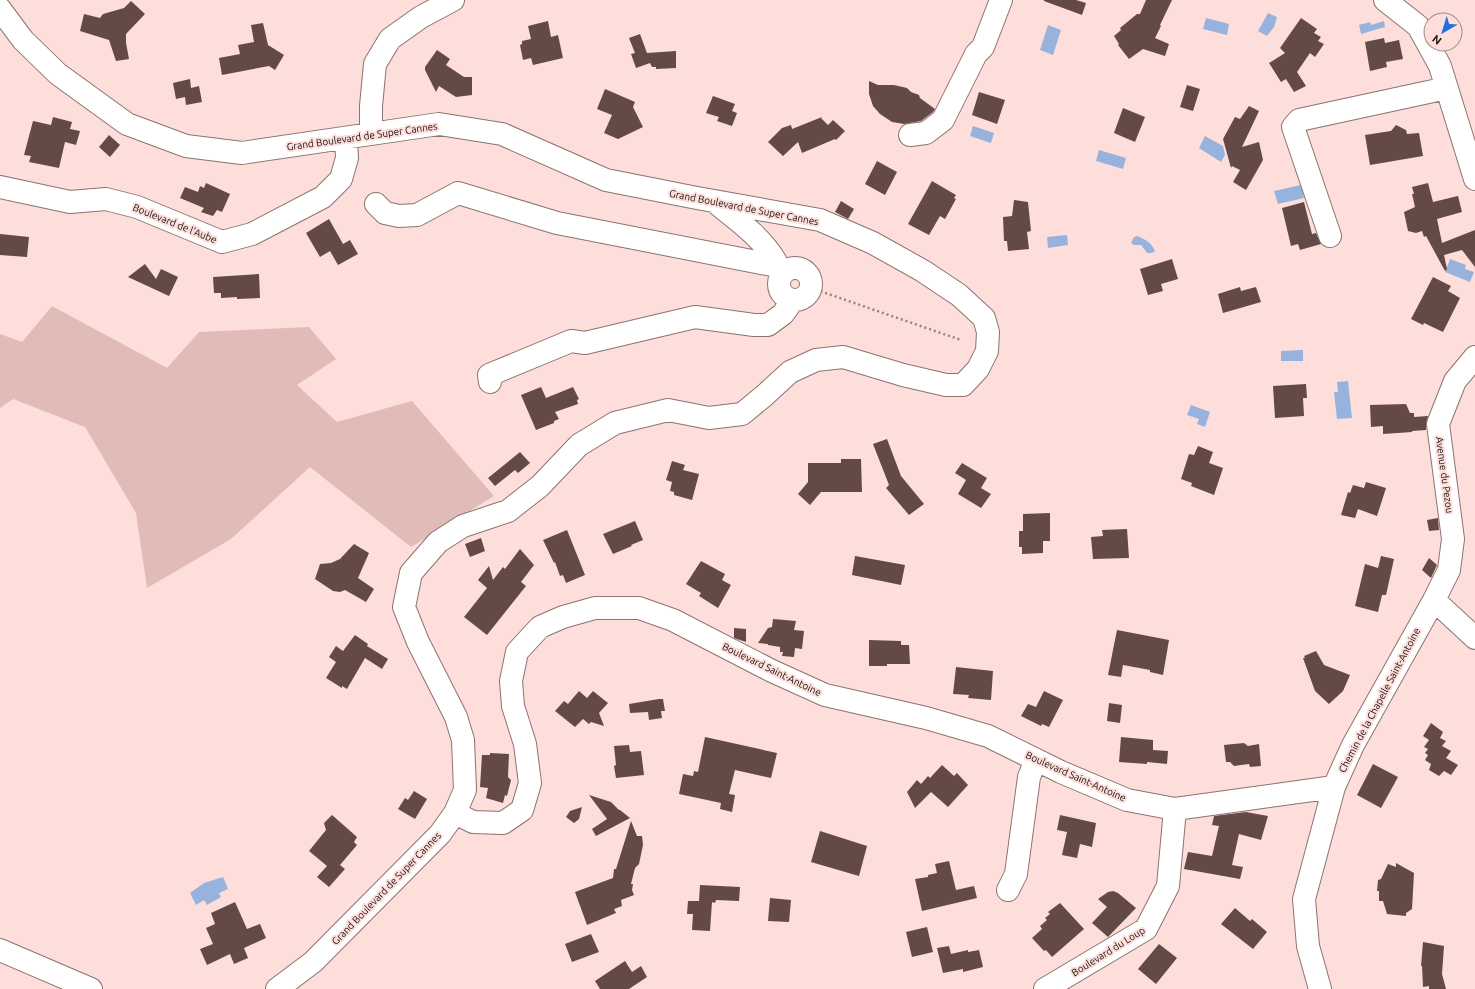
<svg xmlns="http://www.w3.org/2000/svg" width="1475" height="989" viewBox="0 0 1475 989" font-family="Ubuntu,sans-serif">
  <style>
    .green { fill: #e1bbb7 }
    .water { fill: #97b3dd }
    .building { fill: #634a47 }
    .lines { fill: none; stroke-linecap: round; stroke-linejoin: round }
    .minor-casing { stroke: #8d726f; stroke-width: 24 }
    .path { stroke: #97817f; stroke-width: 2.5; stroke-dasharray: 2 3; stroke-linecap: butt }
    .minor { stroke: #fff; stroke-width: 22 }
    .labels { text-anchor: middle; stroke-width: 4; stroke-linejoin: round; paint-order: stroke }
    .street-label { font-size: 10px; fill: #1a100f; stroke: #fddedb }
  </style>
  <rect width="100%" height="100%" fill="#fddedb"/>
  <!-- green -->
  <path class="green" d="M 52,306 L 167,368 L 199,332 L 309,327 L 336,359 L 297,385 L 337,422 L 412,401 L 494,496 L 411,547 L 310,467 L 231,539 L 147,588 L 136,513 L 85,427 L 13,399 L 0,408 L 0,334 L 22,342 Z"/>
  <!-- water -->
  <path class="water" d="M 1268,13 L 1277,17 L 1274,27 L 1267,36 L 1258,31 Z
    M 1206,18 L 1229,24 L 1227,35 L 1203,29 Z
    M 1384,21 L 1385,27 L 1361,34 L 1359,25 L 1370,22 L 1371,25 Z
    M 1048,25 L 1061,30 L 1053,55 L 1040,50 Z
    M 973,126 L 994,133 L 991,143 L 970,136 Z
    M 1205,136 L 1223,146 L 1225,155 L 1221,162 L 1199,148 Z
    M 1099,150 L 1126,158 L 1123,169 L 1096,161 Z
    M 1301,185 L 1304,198 L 1278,204 L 1274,191 Z
    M 1067,235 L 1068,245 L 1048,248 L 1047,237 Z
    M 1137,236 C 1145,239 1152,243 1155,251 L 1152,253 L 1147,253 L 1141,245 L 1134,245 L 1131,243 L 1134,237 Z
    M 1450,259 L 1466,265 L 1465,269 L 1474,272 L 1470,282 L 1445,272 Z
    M 1303,350 L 1303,361 L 1281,361 L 1281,351 Z
    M 1348,381 L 1352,418 L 1337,419 L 1334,392 L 1338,392 L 1337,382 Z
    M 1191,405 L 1210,412 L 1205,427 L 1197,424 L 1199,419 L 1187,415 Z
    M 223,877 L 228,889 L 219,893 L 221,897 L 207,905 L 204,900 L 196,905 L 190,893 L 204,883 Z"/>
  <!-- building -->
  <path class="building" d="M 1044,0 L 1076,0 L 1086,3 L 1082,15 L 1044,1 Z
    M 1146,0 L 1172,0 L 1160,25 L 1161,26 L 1155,38 L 1169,44 L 1165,56 L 1143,49 L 1129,59 L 1118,45 L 1119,44 L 1114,36 L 1121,30 L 1120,28 L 1137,14 L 1140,14 Z
    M 131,1 L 145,14 L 126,34 L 126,43 L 129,59 L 116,61 L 109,40 L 80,31 L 84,14 L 100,18 L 103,14 L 124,8 Z
    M 1301,18 L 1317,29 L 1314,33 L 1321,37 L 1318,41 L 1324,44 L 1315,57 L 1310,53 L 1297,72 L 1306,86 L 1294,92 L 1286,79 L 1281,82 L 1269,63 L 1285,53 L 1280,48 Z
    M 548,21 L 551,37 L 558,35 L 563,58 L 533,65 L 531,58 L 523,60 L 520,45 L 522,44 L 522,41 L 531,39 L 528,26 Z
    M 263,23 L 268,45 L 284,55 L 275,70 L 269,66 L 222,75 L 219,58 L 240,54 L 238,45 L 254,42 L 251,25 Z
    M 640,34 L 647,53 L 676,51 L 676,68 L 656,69 L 656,67 L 652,67 L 650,63 L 636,68 L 631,54 L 635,53 L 629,38 Z
    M 1384,38 L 1385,43 L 1399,40 L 1403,59 L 1386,62 L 1387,67 L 1370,71 L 1365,42 Z
    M 437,50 L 450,59 L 446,65 L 464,77 L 472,77 L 472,95 L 456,97 L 439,86 L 436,92 L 425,70 L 425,67 Z
    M 190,79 L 191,88 L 199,86 L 202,102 L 186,105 L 185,97 L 176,99 L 173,83 Z
    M 869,81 L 878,85 L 894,85 L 907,88 L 911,92 L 919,95 L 920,98 L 935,109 L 933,112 L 921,121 L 904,124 L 892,122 L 880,114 L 873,106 L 869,94 Z
    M 1187,85 L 1200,89 L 1193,111 L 1180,107 Z
    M 605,89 L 635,102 L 633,107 L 643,127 L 618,139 L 604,133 L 612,115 L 597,109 Z
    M 979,92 L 1005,100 L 997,124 L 972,115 Z
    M 713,96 L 735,104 L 732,111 L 737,113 L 732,126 L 717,121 L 719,117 L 706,113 Z
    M 1249,106 L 1259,111 L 1242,147 L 1259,142 L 1263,160 L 1246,190 L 1233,182 L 1240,170 L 1232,166 L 1231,168 L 1223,139 L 1235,117 L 1240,119 Z
    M 1123,108 L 1145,117 L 1135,142 L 1114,133 Z
    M 53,117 L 72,122 L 70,129 L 80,131 L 76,145 L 65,142 L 59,168 L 29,162 L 31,156 L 24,155 L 33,121 L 51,125 Z
    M 822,117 L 821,118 L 828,125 L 833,120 L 845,131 L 836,140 L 835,139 L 802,153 L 798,142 L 783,156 L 768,142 L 782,128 L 791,125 L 792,129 Z
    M 1396,125 L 1406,130 L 1407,134 L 1419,133 L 1423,156 L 1370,165 L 1365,135 L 1391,131 Z
    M 109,135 L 120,145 L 110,157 L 99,147 Z
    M 877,161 L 897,172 L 885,195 L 865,184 Z
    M 932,181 L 956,195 L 954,198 L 956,199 L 945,219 L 940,216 L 929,235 L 908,224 Z
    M 206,183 L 230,194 L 222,212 L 217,210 L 213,216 L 201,212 L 204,208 L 180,198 L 185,187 L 198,192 L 200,186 L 204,188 Z
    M 1428,183 L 1433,202 L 1458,196 L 1462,212 L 1437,219 L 1442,243 L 1475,230 L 1475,267 L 1462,250 L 1444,255 L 1447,269 L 1445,271 L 1426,236 L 1424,237 L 1422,231 L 1416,233 L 1408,231 L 1404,212 L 1415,207 L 1412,194 L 1414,194 L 1412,187 Z
    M 1014,200 L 1028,202 L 1031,231 L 1027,232 L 1029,249 L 1008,251 L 1007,241 L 1004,241 L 1003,217 L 1012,216 Z
    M 841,201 L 854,209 L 848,219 L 835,212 Z
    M 1304,202 L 1312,234 L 1316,233 L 1321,244 L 1300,250 L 1298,244 L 1291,246 L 1282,208 Z
    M 329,219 L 343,244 L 350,240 L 358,254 L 338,265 L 330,251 L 320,257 L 306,233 Z
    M 0,234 L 29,237 L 27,257 L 0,255 Z
    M 1172,259 L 1178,279 L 1161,284 L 1163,291 L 1148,295 L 1140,269 Z
    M 145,264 L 156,279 L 161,269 L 178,277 L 169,296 L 128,277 Z
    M 259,274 L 260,298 L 237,299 L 237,297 L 221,298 L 221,293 L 214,293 L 213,277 Z
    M 1433,277 L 1451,286 L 1448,291 L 1460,298 L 1443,332 L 1424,323 L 1423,325 L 1411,319 Z
    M 1240,287 L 1241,291 L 1256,287 L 1261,302 L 1223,313 L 1218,294 Z
    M 1306,384 L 1307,398 L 1303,398 L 1304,416 L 1275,418 L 1273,386 Z
    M 541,387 L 546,398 L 573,387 L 579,399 L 577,400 L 578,404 L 555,412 L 559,419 L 554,421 L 554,423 L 536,430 L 521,395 Z
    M 1406,404 L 1410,413 L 1414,413 L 1414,417 L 1428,416 L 1426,425 L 1426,430 L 1412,431 L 1412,432 L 1383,434 L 1383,426 L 1371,427 L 1370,405 Z
    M 887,439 L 901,476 L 924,504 L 909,515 L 886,488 L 889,485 L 873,444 Z
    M 1198,446 L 1213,452 L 1209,463 L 1223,468 L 1214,495 L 1191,486 L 1192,483 L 1181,479 L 1189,454 L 1194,455 Z
    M 520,452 L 530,463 L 518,473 L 515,470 L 495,486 L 488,478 Z
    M 841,459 L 861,459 L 862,492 L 821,492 L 810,505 L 798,494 L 808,482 L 808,463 L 841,463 Z
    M 672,461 L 685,465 L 683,470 L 699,474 L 692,500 L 674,495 L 674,492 L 670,491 L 672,482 L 666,480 Z
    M 962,463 L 987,478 L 981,488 L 991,494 L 981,508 L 958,494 L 966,480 L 955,473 Z
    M 1366,482 L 1386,488 L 1377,516 L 1358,509 L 1355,518 L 1341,515 L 1348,492 L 1350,493 L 1353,485 L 1364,488 Z
    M 1050,513 L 1050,541 L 1043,541 L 1043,553 L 1022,554 L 1022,547 L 1019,547 L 1019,531 L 1023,531 L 1023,514 Z
    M 1438,518 L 1439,530 L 1429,531 L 1427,520 Z
    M 635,521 L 643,540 L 631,545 L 632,546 L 613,554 L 603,534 Z
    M 1127,529 L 1129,558 L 1093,559 L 1091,537 L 1103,536 L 1102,530 Z
    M 567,530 L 585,575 L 566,583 L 563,575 L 560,576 L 555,562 L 554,563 L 543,540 Z
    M 481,538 L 485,551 L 470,557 L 465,544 Z
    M 354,544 L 369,553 L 358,578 L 374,589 L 366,602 L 345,590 L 340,592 L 333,591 L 315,579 L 320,564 L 331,563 L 340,559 Z
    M 520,549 L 534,565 L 521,582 L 526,586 L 487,635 L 464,617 L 487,588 L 478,580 L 489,566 L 493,580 L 503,567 L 505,569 Z
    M 855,556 L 905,565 L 901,585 L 852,575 Z
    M 1381,556 L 1394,559 L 1386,595 L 1382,595 L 1378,612 L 1355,606 L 1365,564 L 1378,568 Z
    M 1429,558 L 1437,565 L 1431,578 L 1422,570 Z
    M 701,561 L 725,574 L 722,580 L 731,585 L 718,608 L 699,596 L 701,593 L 686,584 Z
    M 773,619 L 796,621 L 794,630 L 804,631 L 802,649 L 795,648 L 794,657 L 782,656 L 783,652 L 780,652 L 780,647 L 768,645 L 768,644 L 758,643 L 768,628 L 772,627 Z
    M 734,628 L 746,629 L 746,642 L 734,638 Z
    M 1117,630 L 1169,640 L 1163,675 L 1150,672 L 1150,670 L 1123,665 L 1121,677 L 1108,675 Z
    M 355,635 L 368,644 L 367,646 L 388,659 L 382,669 L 365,658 L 347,689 L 342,686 L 342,688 L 326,678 L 336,662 L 329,657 L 336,646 L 343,651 Z
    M 869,640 L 901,641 L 901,645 L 909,645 L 910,664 L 887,664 L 887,666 L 869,666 Z
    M 1316,651 L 1324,665 L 1350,675 L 1343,691 L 1329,704 L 1315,691 L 1303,658 L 1305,658 L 1304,656 Z
    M 956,667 L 993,671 L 991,700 L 968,698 L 969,695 L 953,694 Z
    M 579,691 L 587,698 L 593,691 L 608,703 L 599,713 L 604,726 L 591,722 L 589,724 L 583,719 L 575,727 L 555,711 L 564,701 L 568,704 Z
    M 1044,691 L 1063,700 L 1049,727 L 1042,724 L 1041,726 L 1021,716 L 1028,704 L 1036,707 Z
    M 659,699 L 663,699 L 665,711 L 661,711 L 662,718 L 649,720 L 648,712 L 630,713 L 629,704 Z
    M 1109,703 L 1122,705 L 1120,723 L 1107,721 Z
    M 1431,723 L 1443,732 L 1440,738 L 1446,741 L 1442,746 L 1451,751 L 1446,758 L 1458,765 L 1451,775 L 1444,771 L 1439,776 L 1429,770 L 1431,764 L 1425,760 L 1428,755 L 1425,753 L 1428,749 L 1424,747 L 1429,740 L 1423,736 Z
    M 705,737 L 777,753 L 771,778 L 735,770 L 729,794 L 735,795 L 732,812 L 720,809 L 721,803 L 679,794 L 683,774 L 693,776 L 694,771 L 698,772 Z
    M 1121,737 L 1153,740 L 1153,750 L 1168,751 L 1167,764 L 1147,762 L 1147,764 L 1119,762 Z
    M 1244,743 L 1248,746 L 1259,744 L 1261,766 L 1250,767 L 1249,764 L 1234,766 L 1230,762 L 1226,762 L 1224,745 Z
    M 629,745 L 630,752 L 641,751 L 644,775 L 616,778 L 614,766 L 616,765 L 614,746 Z
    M 490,753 L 509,754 L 508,777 L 511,780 L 507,796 L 505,795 L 503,803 L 486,798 L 488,788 L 480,787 L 482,755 L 490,755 Z
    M 1373,764 L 1398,777 L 1381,808 L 1357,795 Z
    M 942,765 L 954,776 L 957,773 L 968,785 L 948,807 L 931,792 L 915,808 L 907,792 L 917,780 L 921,784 L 928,776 L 930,778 Z
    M 414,791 L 427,799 L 415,819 L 398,809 L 405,798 L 408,800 Z
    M 589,795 L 611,802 L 619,810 L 620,810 L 630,818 L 596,836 L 592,829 L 607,819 Z
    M 582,807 L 579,819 L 574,823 L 566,817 L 570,811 Z
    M 1246,812 L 1268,816 L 1261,840 L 1239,834 L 1232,865 L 1243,867 L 1240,879 L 1184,869 L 1188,852 L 1212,856 L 1219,826 L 1212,825 L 1214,816 Z
    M 332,815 L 357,837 L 354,842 L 357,845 L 340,865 L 345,869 L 329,887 L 317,877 L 327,866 L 309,851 L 326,830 L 324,823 Z
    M 1060,815 L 1096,823 L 1092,847 L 1080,844 L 1077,858 L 1062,855 L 1067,832 L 1057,830 Z
    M 631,821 L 637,836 L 642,836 L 643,845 L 639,864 L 635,868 L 631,884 L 633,884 L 632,890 L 634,895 L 621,900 L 622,906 L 614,909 L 616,913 L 587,925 L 575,892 L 613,878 L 614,869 L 616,869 Z
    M 820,831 L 867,846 L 859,876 L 811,862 Z
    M 949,861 L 956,890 L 974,886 L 977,898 L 922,911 L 915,879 L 928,877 L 928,875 L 937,873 L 935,864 Z
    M 1396,863 L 1414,873 L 1412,909 L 1406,913 L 1406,916 L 1387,914 L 1383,901 L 1379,901 L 1379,891 L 1377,891 L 1378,880 L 1381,879 L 1388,864 L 1396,867 Z
    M 700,885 L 740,887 L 739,901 L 716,900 L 715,903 L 712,902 L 710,931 L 692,930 L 693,914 L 687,914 L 688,901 L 699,901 Z
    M 1113,891 L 1118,893 L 1136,908 L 1108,937 L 1092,923 L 1107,907 L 1098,899 L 1108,892 Z
    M 770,898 L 791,900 L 789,922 L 768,921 Z
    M 235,902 L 247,929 L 260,924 L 266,938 L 244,948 L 248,958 L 234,964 L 230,954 L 207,965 L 200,949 L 213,944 L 206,928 L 215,924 L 211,913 Z
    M 1060,903 L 1084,929 L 1052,957 L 1046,950 L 1044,951 L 1032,938 L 1042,929 L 1040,926 L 1047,920 L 1045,918 L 1050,914 L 1048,912 Z
    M 1235,908 L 1250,921 L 1252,919 L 1267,932 L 1253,949 L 1221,924 Z
    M 927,927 L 933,952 L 912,957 L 906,932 Z
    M 591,934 L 599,952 L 572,962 L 565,944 Z
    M 1423,942 L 1444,946 L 1442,974 L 1446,989 L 1429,989 L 1429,986 L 1423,987 L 1422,966 L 1421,966 Z
    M 1159,944 L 1177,958 L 1156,984 L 1138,969 Z
    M 949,946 L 951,954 L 968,950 L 968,952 L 979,950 L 983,967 L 963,972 L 963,969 L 943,973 L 937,948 Z
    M 625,961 L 632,972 L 641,966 L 647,977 L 629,989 L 600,989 L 595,981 Z"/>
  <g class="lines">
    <defs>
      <path id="minor" d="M 1385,0 L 1418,26 L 1440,66 L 1475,179
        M 0,9 L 23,40 L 58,74 L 127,124 L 186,146 L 242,153 L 439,124 L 502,134 L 606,180 L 697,198 L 820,220 L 873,243 L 923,271 L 959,295 L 984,318 L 988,332 L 987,351 L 978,369 L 963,385 L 946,385 L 903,375 L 843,357 L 816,360 L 790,372 L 765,395 L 742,414 L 709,418 L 668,410 L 615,423 L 579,445 L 540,486 L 508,511 L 463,526 L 438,542 L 411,573 L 404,607 L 418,642 L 456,717 L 463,740 L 465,790 L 455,813 L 440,834 L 313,962 L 277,989
        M 371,134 L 371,106 L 375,64 L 390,39 L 421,17 L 453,0
        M 910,135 L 926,133 L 943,120 L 976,54 L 983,47 L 1001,0
        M 0,187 L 70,202 L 106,199 L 137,207 L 222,242 L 252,234 L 323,197 L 341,179 L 347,158 L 346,138
        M 376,204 L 385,213 L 399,216 L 417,215 L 458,193 L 557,223 L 772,265 L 776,262 C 762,237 737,220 715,202
        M 1330,236 L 1293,127 L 1299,120 L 1447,88
        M779 284a16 16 0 1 1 32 0a16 16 0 1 1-32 0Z
        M 490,382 L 489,375 L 571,341 L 585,343 L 695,317 L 754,325 L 768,325 L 783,314 L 793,300
        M 1434,600 L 1475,638
        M 455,813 L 473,822 L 503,823 L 522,810 L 530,783 L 525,744 L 513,706 L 511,681 L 517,652 L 540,627 L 563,617 L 595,608 L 639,608 L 673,620 L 772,671 L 825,695 L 926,718 L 988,736 L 1061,772 L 1127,800 L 1175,809 L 1334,787
        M 1008,890 L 1016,874 L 1029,777 L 1036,760
        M 0,950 L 91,989
        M 1045,989 L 1146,929 L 1168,886 L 1175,809
        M 1320,989 L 1308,946 L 1304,899 L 1334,787 L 1353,745 L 1434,600 L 1449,570 L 1453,539 L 1438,424 L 1455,381 L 1475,357"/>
    </defs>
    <!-- minor casing -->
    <use href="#minor" class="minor-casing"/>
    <!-- path -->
    <path class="path" d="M 811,288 L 961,340"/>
    <!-- minor -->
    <use href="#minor" class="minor"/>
  </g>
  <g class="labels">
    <!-- street labels -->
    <g class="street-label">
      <text transform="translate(362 136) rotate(-8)" y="4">Grand Boulevard de Super Cannes</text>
      <text transform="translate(744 207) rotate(11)" y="4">Grand Boulevard de Super Cannes</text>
      <text transform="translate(175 223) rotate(22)" y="4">Boulevard de l'Aube</text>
      <text transform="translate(1445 475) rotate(82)" y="4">Avenue du Pezou</text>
      <text transform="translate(772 669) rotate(26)" y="4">Boulevard Saint-Antoine</text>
      <text transform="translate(1379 700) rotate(-62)" y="4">Chemin de la Chapelle Saint-Antoine</text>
      <text transform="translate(1076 776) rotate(24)" y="4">Boulevard Saint-Antoine</text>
      <text transform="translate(386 888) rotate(-46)" y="4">Grand Boulevard de Super Cannes</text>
      <text transform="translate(1108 951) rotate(-32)" y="4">Boulevard du Loup</text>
    </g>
  </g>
  <!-- north arrow -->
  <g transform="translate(1443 32) rotate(218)"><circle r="19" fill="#fddedb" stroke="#a28c89"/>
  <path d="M0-3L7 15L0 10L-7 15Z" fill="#1f71dc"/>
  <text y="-6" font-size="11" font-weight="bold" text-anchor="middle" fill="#1a100f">N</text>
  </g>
</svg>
